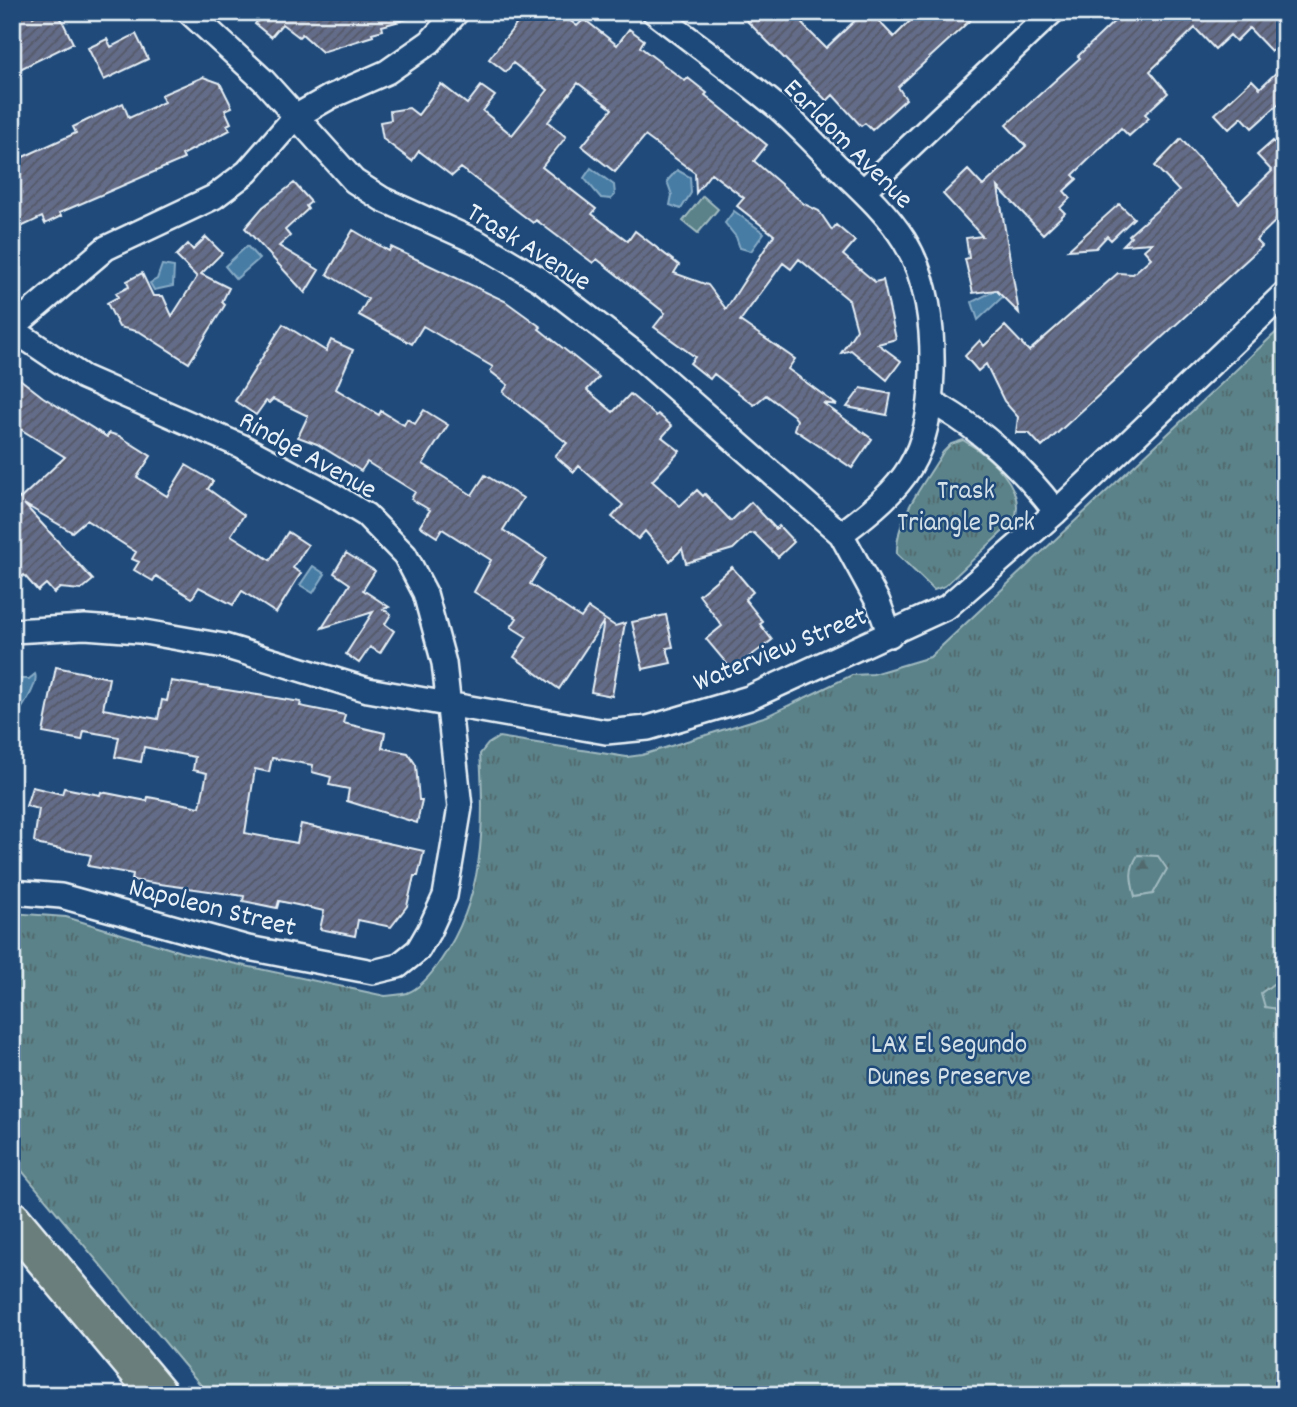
<svg xmlns="http://www.w3.org/2000/svg" width="1297" height="1407" viewBox="0 0 1297 1407" font-family="Dekko,sans-serif">
  <style>
    .grass { fill: url(#grass-tufts); stroke: #a1bac0; stroke-width: 2 }
    .forest { fill: url(#forest-firs); stroke: #a1bac0; stroke-width: 2 }
    .garden { fill: #5a8288; stroke: #a1bac0; stroke-width: 2 }
    .water { fill: #477ca4; stroke: #87abc6; stroke-width: 2 }
    .building { fill: url(#building-hatch); stroke: #e8f1f8; stroke-width: 2; fill-rule: evenodd }
    .lines { fill: none; stroke-linecap: round; stroke-linejoin: round }
    .street-casing { stroke: #e8f1f8; stroke-width: 28 }
    .primary-casing { stroke: #e8f1f8; stroke-width: 42 }
    .street { stroke: #1f4a7a; stroke-width: 23 }
    .primary { stroke: #6b7f7c; stroke-width: 37 }
    .labels { text-anchor: middle; stroke-width: 5; stroke-linejoin: round; paint-order: stroke }
    .street-label { font-size: 28px; fill: #e8f1f8; stroke: #1f4a7a }
    .park-label { font-size: 28px; fill: #d3e0e7; stroke: #1f4a7a }
  </style>
  <defs>
    <pattern id="grass-tufts" width="24" height="20" patternUnits="userSpaceOnUse" patternTransform="scale(1.75)"><rect width="24" height="20" fill="#5a8288"/><path d="M3 7l-1-3M5 7V3M7 7l1-3M15 17l-1-3M17 17v-4M19 17l1-3" fill="none" stroke="#51686c"/></pattern>
    <pattern id="forest-firs" width="22" height="20" patternUnits="userSpaceOnUse" patternTransform="scale(1.75)"><rect width="22" height="20" fill="#5a8288"/><path d="M5 1l3.5 6h-7zM16 11l3.5 6h-7z" fill="#51686c"/></pattern>
    <pattern id="building-hatch" width="6" height="6" patternUnits="userSpaceOnUse" patternTransform="scale(1.75)"><rect width="6" height="6" fill="#646c88"/><path d="M-1 1l2-2M0 6l6-6M5 7l2-2" fill="none" stroke="#545866"/></pattern>
  </defs>
  <rect width="100%" height="100%" fill="#1f4a7a"/>
  <filter id="ink" filterUnits="userSpaceOnUse"><feTurbulence type="fractalNoise" baseFrequency=".0143" numOctaves="2"/><feDisplacementMap in="SourceGraphic" scale="14" xChannelSelector="R" yChannelSelector="G"/><feConvolveMatrix kernelMatrix="1 2 1 2 8 2 1 2 1" color-interpolation-filters="sRGB"/></filter>
  <g filter="url(#ink)">
    <!-- grass -->
    <path class="grass" d="M 1285,324 L 1285,1395 L 209,1395 L 12,1159 L 12,913 L 66,917 L 181,952 L 385,996 C 392,995 400,995 407,993 C 421,988 433,972 441,960 C 484,898 485,827 480,754 L 488,744 L 499,737 L 627,757 L 642,755 L 767,716 L 852,675 L 873,674 L 930,657 Z
      M 963,440 C 990,456 1028,489 1014,521 L 945,586 L 934,590 L 897,554 C 895,517 925,483 943,452 L 951,444 Z"/>
    <!-- forest -->
    <path class="forest" d="M 1138,855 L 1158,856 L 1167,869 L 1153,894 L 1135,897 C 1131,880 1128,870 1138,855 Z
      M 1285,975 L 1285,1010 L 1265,1007 L 1261,993 Z"/>
    <!-- garden -->
    <path class="garden" d="M 703,196 L 718,209 L 698,233 L 683,221 Z"/>
    <!-- water -->
    <path class="water" d="M 591,168 L 614,185 L 615,195 L 611,199 L 601,198 L 584,178 Z
      M 677,170 L 690,177 L 691,193 L 681,209 L 670,205 L 672,195 L 667,181 Z
      M 734,211 L 764,233 L 751,251 L 740,248 L 736,237 L 725,223 Z
      M 247,246 L 259,259 L 236,279 L 225,266 Z
      M 162,265 L 174,267 L 173,286 L 154,290 L 150,283 L 157,279 Z
      M 1008,284 L 1009,291 L 978,320 L 972,302 Z
      M 313,566 L 325,574 L 313,593 L 300,585 Z
      M 35,674 C 39,683 21,713 12,718 L 15,679 L 29,679 Z"/>
    <!-- building -->
    <path class="building" d="M 12,12 L 31,12 L 33,17 L 42,12 L 58,12 L 73,43 L 12,73 Z
      M 264,12 L 413,12 L 414,17 L 382,26 L 383,30 L 372,33 L 373,36 L 322,52 L 302,34 L 299,37 L 282,24 L 271,37 L 255,24 Z
      M 526,12 L 559,12 L 577,26 L 584,19 L 617,45 L 629,29 L 644,40 L 640,47 L 685,81 L 688,78 L 707,93 L 705,95 L 767,145 L 754,161 L 804,204 L 819,211 L 832,230 L 836,225 L 855,241 L 843,255 L 875,282 L 883,280 L 896,339 L 878,344 L 901,361 L 887,380 L 851,350 L 841,353 L 857,329 L 849,300 L 799,259 L 791,269 L 783,263 L 740,321 L 795,359 L 788,369 L 837,405 L 823,403 L 872,439 L 852,468 L 794,429 L 797,420 L 793,415 L 766,395 L 754,405 L 714,374 L 710,379 L 690,363 L 695,357 L 654,327 L 665,313 L 597,259 L 593,263 L 536,220 L 533,223 L 461,168 L 452,176 L 419,151 L 412,161 L 383,139 L 380,122 L 391,120 L 390,111 L 409,108 L 418,115 L 441,84 L 467,104 L 481,86 L 495,96 L 483,111 L 512,135 L 548,90 L 513,63 L 506,72 L 489,59 ZM 578,83 L 612,109 L 582,146 L 598,159 L 615,172 L 645,136 L 695,173 L 696,193 L 711,173 L 744,198 L 737,206 L 774,235 L 726,309 L 708,285 L 674,273 L 679,265 L 635,231 L 628,241 L 592,214 L 596,209 L 542,167 L 566,137 L 548,122 Z
      M 738,12 L 815,12 L 802,24 L 826,48 L 864,12 L 870,12 L 894,37 L 919,12 L 979,12 L 898,87 L 906,99 L 872,130 L 865,123 L 861,126 L 833,95 L 827,101 Z
      M 1124,12 L 1280,12 L 1285,18 L 1285,38 L 1271,51 L 1249,28 L 1236,41 L 1230,35 L 1215,49 L 1195,28 L 1150,71 L 1168,93 L 1145,114 L 1149,118 L 1129,136 L 1121,128 L 1073,175 L 1077,179 L 1064,191 L 1070,198 L 1060,208 L 1065,213 L 1043,234 L 998,187 L 1019,313 L 996,290 L 973,293 L 965,259 L 969,258 L 966,238 L 982,236 L 943,194 L 968,170 L 983,186 L 1026,146 L 1006,125 L 1080,58 L 1078,56 Z
      M 136,34 L 148,59 L 104,80 L 88,48 L 107,39 L 111,47 Z
      M 1285,64 L 1285,98 L 1252,128 L 1242,117 L 1229,129 L 1215,114 L 1252,80 L 1260,88 Z
      M 203,77 L 220,83 L 232,107 L 225,110 L 231,123 L 227,125 L 230,130 L 182,155 L 184,159 L 59,213 L 61,216 L 45,224 L 42,217 L 21,227 L 12,211 L 12,162 L 76,133 L 73,127 L 123,103 L 129,118 L 164,102 L 161,95 Z
      M 1181,139 L 1239,203 L 1272,171 L 1257,155 L 1273,141 L 1285,154 L 1285,212 L 1256,240 L 1262,246 L 1042,447 L 1029,433 L 1016,433 L 1018,417 L 1004,401 L 986,364 L 978,371 L 965,356 L 980,340 L 984,346 L 1005,326 L 1029,351 L 1118,273 L 1133,274 L 1151,258 L 1144,250 L 1152,243 L 1123,245 L 1131,237 L 1129,235 L 1179,191 L 1155,166 Z
      M 294,183 L 311,202 L 306,206 L 308,209 L 285,230 L 290,236 L 279,246 L 319,270 L 305,293 L 245,228 L 263,207 Z
      M 1119,204 L 1134,218 L 1111,240 L 1107,236 L 1096,248 L 1068,250 Z
      M 353,230 L 389,251 L 391,247 L 505,301 L 541,327 L 539,329 L 599,377 L 587,390 L 613,412 L 630,394 L 656,416 L 658,414 L 672,426 L 662,437 L 680,451 L 652,481 L 680,506 L 697,490 L 703,496 L 705,494 L 731,521 L 751,502 L 776,529 L 779,526 L 794,542 L 778,557 L 754,533 L 749,534 L 733,549 L 686,563 L 682,549 L 670,561 L 645,531 L 638,539 L 612,517 L 623,505 L 579,466 L 574,472 L 555,456 L 567,443 L 503,392 L 508,385 L 490,371 L 493,367 L 423,326 L 412,344 L 359,315 L 368,299 L 327,274 Z
      M 206,237 L 222,253 L 201,274 L 229,288 L 222,302 L 225,305 L 189,363 L 140,332 L 119,327 L 107,303 L 118,297 L 116,293 L 129,287 L 127,281 L 142,273 L 153,296 L 163,296 L 172,316 L 197,277 L 176,256 L 188,244 L 193,250 Z
      M 283,324 L 326,351 L 331,340 L 353,350 L 336,389 L 379,415 L 381,411 L 404,425 L 407,419 L 415,424 L 424,410 L 448,425 L 423,464 L 472,495 L 485,475 L 523,498 L 503,530 L 546,558 L 530,584 L 581,618 L 588,608 L 615,626 L 625,623 L 612,696 L 591,692 L 604,621 L 559,689 L 514,657 L 527,637 L 511,627 L 517,618 L 474,592 L 491,560 L 442,529 L 437,537 L 420,526 L 430,510 L 411,499 L 415,492 L 367,462 L 361,471 L 317,444 L 298,437 L 308,416 L 273,399 L 269,403 L 266,401 L 256,415 L 235,401 Z
      M 12,373 L 43,397 L 107,437 L 109,433 L 119,436 L 151,456 L 137,477 L 167,496 L 186,465 L 213,481 L 208,489 L 244,515 L 231,535 L 270,560 L 288,532 L 308,545 L 293,568 L 301,573 L 276,613 L 242,591 L 233,605 L 199,587 L 192,598 L 156,576 L 153,581 L 134,570 L 139,562 L 132,559 L 136,552 L 86,520 L 72,532 L 24,504 L 93,580 L 81,590 L 60,588 L 54,593 L 46,584 L 38,591 L 24,575 L 22,577 L 12,565 L 12,490 L 20,499 L 65,457 L 17,427 L 21,421 L 12,414 Z
      M 861,388 L 891,394 L 887,415 L 847,407 Z
      M 346,553 L 375,571 L 363,590 L 389,607 L 383,609 L 391,614 L 385,624 L 394,631 L 380,653 L 370,647 L 359,663 L 346,654 L 373,612 L 322,628 L 350,584 L 334,573 Z
      M 732,567 L 753,592 L 745,599 L 763,622 L 760,624 L 772,640 L 732,670 L 706,639 L 722,626 L 699,595 Z
      M 666,615 L 673,647 L 667,648 L 671,663 L 643,669 L 632,622 Z
      M 56,667 L 109,678 L 103,709 L 158,719 L 162,700 L 167,701 L 171,681 L 301,702 L 300,706 L 345,715 L 343,723 L 385,733 L 382,748 L 408,753 L 416,765 L 419,800 L 422,800 L 417,823 L 347,801 L 349,789 L 329,785 L 331,777 L 312,772 L 313,765 L 272,758 L 269,772 L 255,769 L 245,833 L 297,843 L 301,824 L 424,851 L 418,876 L 414,876 L 407,906 L 391,927 L 358,920 L 355,936 L 320,929 L 324,911 L 279,901 L 277,908 L 243,901 L 244,896 L 132,880 L 133,874 L 88,866 L 91,855 L 40,845 L 34,841 L 39,809 L 26,806 L 32,787 L 62,794 L 64,788 L 100,795 L 101,792 L 147,801 L 148,797 L 200,807 L 207,773 L 193,770 L 195,757 L 144,747 L 141,762 L 115,757 L 119,737 L 84,731 L 82,740 L 43,733 Z"/>
    <g class="lines">
      <defs>
        <path id="street" d="M 189,12 L 263,80 L 354,181 L 382,199 L 477,242 L 539,279 L 636,354 L 841,534
          M 654,12 C 694,43 736,73 776,106 C 798,125 819,148 840,169 C 862,190 887,213 904,240 C 928,279 933,326 932,372 C 929,458 907,485 841,534 L 878,602 L 890,635
          M 863,191 L 1052,12
          M 12,328 L 106,248 L 214,197 L 247,172 L 295,117 L 330,97 L 387,72 L 430,42 L 457,12
          M 12,329 L 83,377 L 241,446 L 328,492 L 366,515 L 405,555 L 425,593 L 444,663 L 460,807 L 445,896 L 429,931 L 418,950 L 398,966 L 373,972 L 248,948 L 61,896 L 12,892
          M 930,401 C 981,428 1021,466 1056,512
          M 12,631 L 85,627 L 139,631 L 224,646 L 368,690 L 606,732 L 648,728 L 749,698 L 947,607 L 1056,512 L 1285,293"/>
        <path id="primary" d="M 12,1220 L 159,1395"/>
      </defs>
      <!-- street casing -->
      <use href="#street" class="street-casing"/>
      <!-- primary casing -->
      <use href="#primary" class="primary-casing"/>
      <!-- street -->
      <use href="#street" class="street"/>
      <!-- primary -->
      <use href="#primary" class="primary"/>
    </g>
  </g>
  <g class="labels">
    <!-- street labels -->
    <g class="street-label">
      <text transform="translate(850 142) rotate(45)" y="10">Earldom Avenue</text>
      <text transform="translate(530 245) rotate(32)" y="10">Trask Avenue</text>
      <text transform="translate(309 453) rotate(29)" y="10">Rindge Avenue</text>
      <text transform="translate(779 647) rotate(-22)" y="10">Waterview Street</text>
      <text transform="translate(213 905) rotate(14)" y="10">Napoleon Street</text>
    </g>
    <!-- park labels -->
    <g class="park-label">
      <text x="966" y="498">Trask<tspan x="966" dy="32">Triangle Park</tspan></text>
      <text x="949" y="1052">LAX El Segundo<tspan x="949" dy="32">Dunes Preserve</tspan></text>
    </g>
  </g>
  <!-- margin -->
  <rect width="1297" height="1407" fill="none" stroke="#1f4a7a" stroke-width="42"/>
  <rect x="21" y="21" width="1255" height="1365" fill="none" stroke="#e8f1f8" stroke-width="2.5" filter="url(#ink)"/>
</svg>
